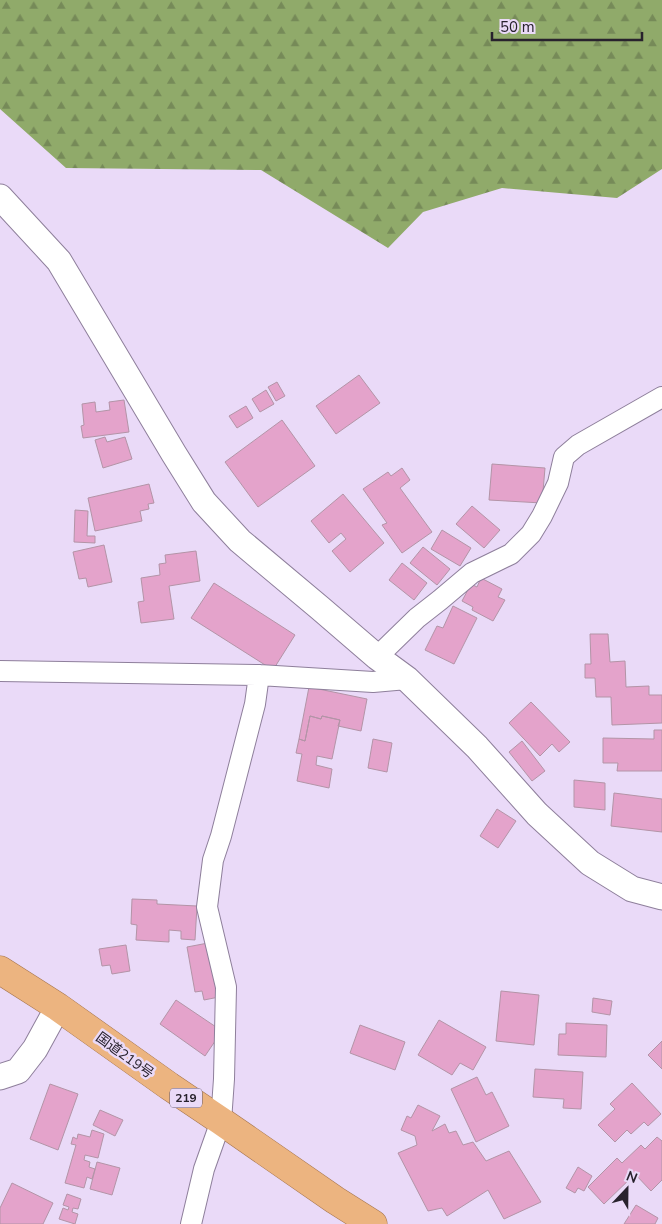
<svg xmlns="http://www.w3.org/2000/svg" width="662" height="1224" viewBox="0 0 662 1224" font-family="'Nunito Sans','Noto Sans JP',sans-serif">
  <style>
    .forest { fill: url(#forest-firs) }
    .building { fill: #e4a3cb; stroke: #b394a7 }
    .lines { fill: none; stroke-linecap: round; stroke-linejoin: round }
    .minor-casing { stroke: #8e7f9b; stroke-width: 22 }
    .tertiary-casing { stroke: #8e7f9b; stroke-width: 27 }
    .trunk-casing { stroke: #a5754f; stroke-width: 29 }
    .minor { stroke: #fff; stroke-width: 20 }
    .tertiary { stroke: #fff; stroke-width: 25 }
    .trunk { stroke: #ecb480; stroke-width: 28 }
    .labels { text-anchor: middle; stroke-width: 5; stroke-linejoin: round; paint-order: stroke }
    .shield { fill: #eadaf8; stroke: #62596a; stroke-width: 1 }
    .shield-label { font-size: 12px; font-weight: bold; fill: #28222d }
    .street-label { font-size: 14px; fill: #28222d; stroke: #eadaf8 }
  </style>
  <defs>
    <pattern id="forest-firs" width="22" height="20" patternUnits="userSpaceOnUse" patternTransform="scale(1.25)"><rect width="22" height="20" fill="#90aa6a"/><path d="M5 1l3.5 6h-7zM16 11l3.5 6h-7z" fill="#768a58"/></pattern>
  </defs>
  <rect width="100%" height="100%" fill="#eadaf8"/>
  <!-- forest -->
  <path class="forest" d="M 0,0 L 662,0 L 662,169 L 617,198 L 502,188 L 423,212 L 388,248 L 261,170 L 66,168 L 0,109 Z"/>
  <!-- building -->
  <path class="building" d="M 359,375 L 380,403 L 336,434 L 316,406 Z
    M 277,382 L 285,396 L 276,401 L 268,387 Z
    M 266,390 L 274,404 L 260,412 L 252,399 Z
    M 124,400 L 129,432 L 83,438 L 81,426 L 84,425 L 82,404 L 95,402 L 96,412 L 110,410 L 109,402 Z
    M 246,406 L 253,418 L 237,428 L 229,416 Z
    M 282,420 L 315,466 L 258,507 L 225,462 Z
    M 105,437 L 107,442 L 125,437 L 132,459 L 103,468 L 95,440 Z
    M 492,464 L 545,468 L 542,503 L 489,500 Z
    M 402,468 L 410,480 L 400,488 L 432,532 L 402,553 L 382,525 L 387,523 L 363,489 L 388,472 L 391,476 Z
    M 149,484 L 154,503 L 148,504 L 149,509 L 140,511 L 142,521 L 95,531 L 88,498 Z
    M 343,494 L 384,543 L 350,572 L 332,551 L 346,539 L 341,533 L 329,543 L 311,521 Z
    M 472,506 L 500,530 L 484,548 L 456,524 Z
    M 75,510 L 88,511 L 87,536 L 95,536 L 95,543 L 74,542 Z
    M 442,530 L 471,548 L 460,566 L 431,549 Z
    M 104,545 L 112,582 L 88,587 L 86,578 L 79,579 L 73,552 Z
    M 423,547 L 450,569 L 437,585 L 410,563 Z
    M 196,551 L 200,581 L 169,586 L 174,619 L 141,623 L 138,602 L 144,601 L 141,578 L 160,575 L 159,564 L 166,563 L 165,555 Z
    M 402,563 L 427,583 L 414,600 L 389,580 Z
    M 481,578 L 502,589 L 498,597 L 505,600 L 493,621 L 472,610 L 473,607 L 462,601 L 471,584 L 477,587 Z
    M 214,583 L 295,635 L 273,670 L 191,618 Z
    M 453,606 L 477,618 L 454,664 L 425,650 L 437,626 L 443,628 Z
    M 590,634 L 608,634 L 610,662 L 625,661 L 626,687 L 649,686 L 649,695 L 662,695 L 662,723 L 612,725 L 611,697 L 596,697 L 595,678 L 585,678 L 585,664 L 591,664 Z
    M 309,687 L 367,699 L 361,731 L 338,726 L 340,720 L 322,716 L 321,719 L 310,716 L 305,741 L 299,739 Z
    M 531,702 L 570,742 L 559,752 L 552,744 L 540,756 L 509,723 Z
    M 310,716 L 321,719 L 322,716 L 340,720 L 332,759 L 317,756 L 316,765 L 332,769 L 329,788 L 297,781 L 302,754 L 296,753 L 299,739 L 305,741 Z
    M 654,730 L 662,730 L 662,771 L 617,771 L 618,763 L 603,763 L 603,738 L 654,739 Z
    M 373,739 L 392,743 L 387,772 L 368,768 Z
    M 522,741 L 545,771 L 532,781 L 509,752 Z
    M 574,780 L 605,783 L 605,810 L 574,807 Z
    M 614,793 L 662,799 L 662,832 L 611,826 Z
    M 497,809 L 516,821 L 498,848 L 480,836 Z
    M 132,899 L 157,900 L 157,904 L 197,906 L 195,940 L 181,939 L 181,931 L 169,930 L 169,942 L 136,940 L 137,925 L 131,924 Z
    M 208,943 L 219,997 L 204,1000 L 202,991 L 195,992 L 187,947 Z
    M 126,945 L 130,971 L 112,974 L 110,965 L 102,966 L 99,949 Z
    M 501,991 L 539,995 L 534,1045 L 496,1041 Z
    M 593,998 L 612,1001 L 610,1015 L 592,1012 Z
    M 176,1000 L 222,1031 L 205,1056 L 160,1024 Z
    M 439,1020 L 486,1047 L 473,1070 L 460,1063 L 452,1075 L 418,1055 Z
    M 566,1023 L 607,1025 L 606,1057 L 558,1055 L 559,1034 L 566,1034 Z
    M 360,1025 L 405,1042 L 395,1070 L 350,1053 Z
    M 662,1041 L 662,1069 L 648,1055 Z
    M 535,1069 L 583,1072 L 581,1109 L 563,1108 L 564,1099 L 533,1097 Z
    M 477,1077 L 486,1095 L 492,1092 L 509,1126 L 476,1142 L 451,1089 Z
    M 632,1083 L 661,1114 L 648,1126 L 644,1122 L 631,1134 L 627,1130 L 615,1142 L 598,1125 L 615,1109 L 610,1104 Z
    M 50,1084 L 78,1094 L 58,1150 L 30,1139 Z
    M 418,1105 L 440,1116 L 432,1131 L 445,1124 L 449,1133 L 456,1131 L 463,1145 L 473,1142 L 486,1161 L 509,1151 L 541,1202 L 504,1219 L 488,1190 L 447,1216 L 442,1208 L 428,1211 L 398,1153 L 417,1145 L 415,1136 L 401,1130 L 407,1116 L 411,1118 Z
    M 100,1110 L 123,1120 L 115,1136 L 93,1125 Z
    M 92,1130 L 104,1134 L 98,1158 L 85,1155 L 84,1160 L 90,1162 L 89,1167 L 95,1169 L 92,1179 L 87,1177 L 84,1188 L 65,1183 L 76,1145 L 71,1144 L 73,1137 L 77,1139 L 78,1134 L 90,1137 Z
    M 657,1137 L 662,1141 L 662,1180 L 651,1191 L 635,1174 L 604,1204 L 588,1187 L 617,1158 L 622,1163 L 641,1145 L 645,1149 Z
    M 97,1162 L 120,1168 L 112,1195 L 90,1189 Z
    M 578,1167 L 592,1176 L 584,1191 L 578,1188 L 575,1193 L 566,1188 Z
    M 12,1183 L 53,1203 L 43,1224 L 0,1224 L 0,1208 Z
    M 67,1194 L 81,1199 L 78,1209 L 73,1208 L 72,1212 L 78,1214 L 75,1224 L 59,1219 L 63,1208 L 68,1210 L 69,1207 L 63,1205 Z
    M 636,1205 L 658,1218 L 655,1224 L 624,1224 Z"/>
  <g class="lines">
    <defs>
      <path id="minor" d="M 377,657 L 417,618 L 440,600 L 472,573 L 511,554 L 531,534 L 542,516 L 558,483 L 564,457 L 578,445 L 662,397
        M 0,671 L 259,675 L 373,682 L 407,679
        M 191,1224 L 204,1169 L 221,1121 L 224,1079 L 226,987 L 207,907 L 213,860 L 221,836 L 255,704 L 259,675"/>
      <path id="tertiary" d="M 0,197 L 59,261 L 174,454 L 204,502 L 240,541 L 320,608 L 377,657 L 407,679 L 477,747 L 537,814 L 590,863 L 632,889 L 662,897
        M 0,1077 L 18,1071 L 35,1049 L 58,1007"/>
      <path id="trunk" d="M 0,970 L 58,1007 L 169,1086 L 221,1121 L 335,1200 L 373,1224"/>
    </defs>
    <!-- minor casing -->
    <use href="#minor" class="minor-casing"/>
    <!-- tertiary casing -->
    <use href="#tertiary" class="tertiary-casing"/>
    <!-- trunk casing -->
    <use href="#trunk" class="trunk-casing"/>
    <!-- minor -->
    <use href="#minor" class="minor"/>
    <!-- tertiary -->
    <use href="#tertiary" class="tertiary"/>
    <!-- trunk -->
    <use href="#trunk" class="trunk"/>
  </g>
  <g class="labels">
    <!-- shield labels -->
    <rect class="shield" x="170" y="1088.5" width="32" height="19" rx="4"/>
    <g class="shield-label">
      <text x="186" y="1102">219</text>
    </g>
    <!-- street labels -->
    <g class="street-label">
      <text transform="translate(125 1055) rotate(36)" y="5">国道219号</text>
    </g>
  </g>
  <!-- north arrow -->
  <g transform="translate(627 1189) rotate(22)" stroke="#eadaf8" stroke-width="4" paint-order="stroke">
  <path d="M0-4L9 19L0 12L-9 19Z" fill="#28222d"/>
  <text y="-8" font-size="14" font-weight="bold" text-anchor="middle" fill="#28222d">N</text>
  </g>
  <!-- scale -->
  <path d="M492 32v8h150v-8" fill="none" stroke="#28222d" stroke-width="2.5"/>
  <text x="500" y="32" font-size="15" fill="#28222d" stroke="#eadaf8" stroke-width="4" paint-order="stroke">50 m</text>
</svg>
